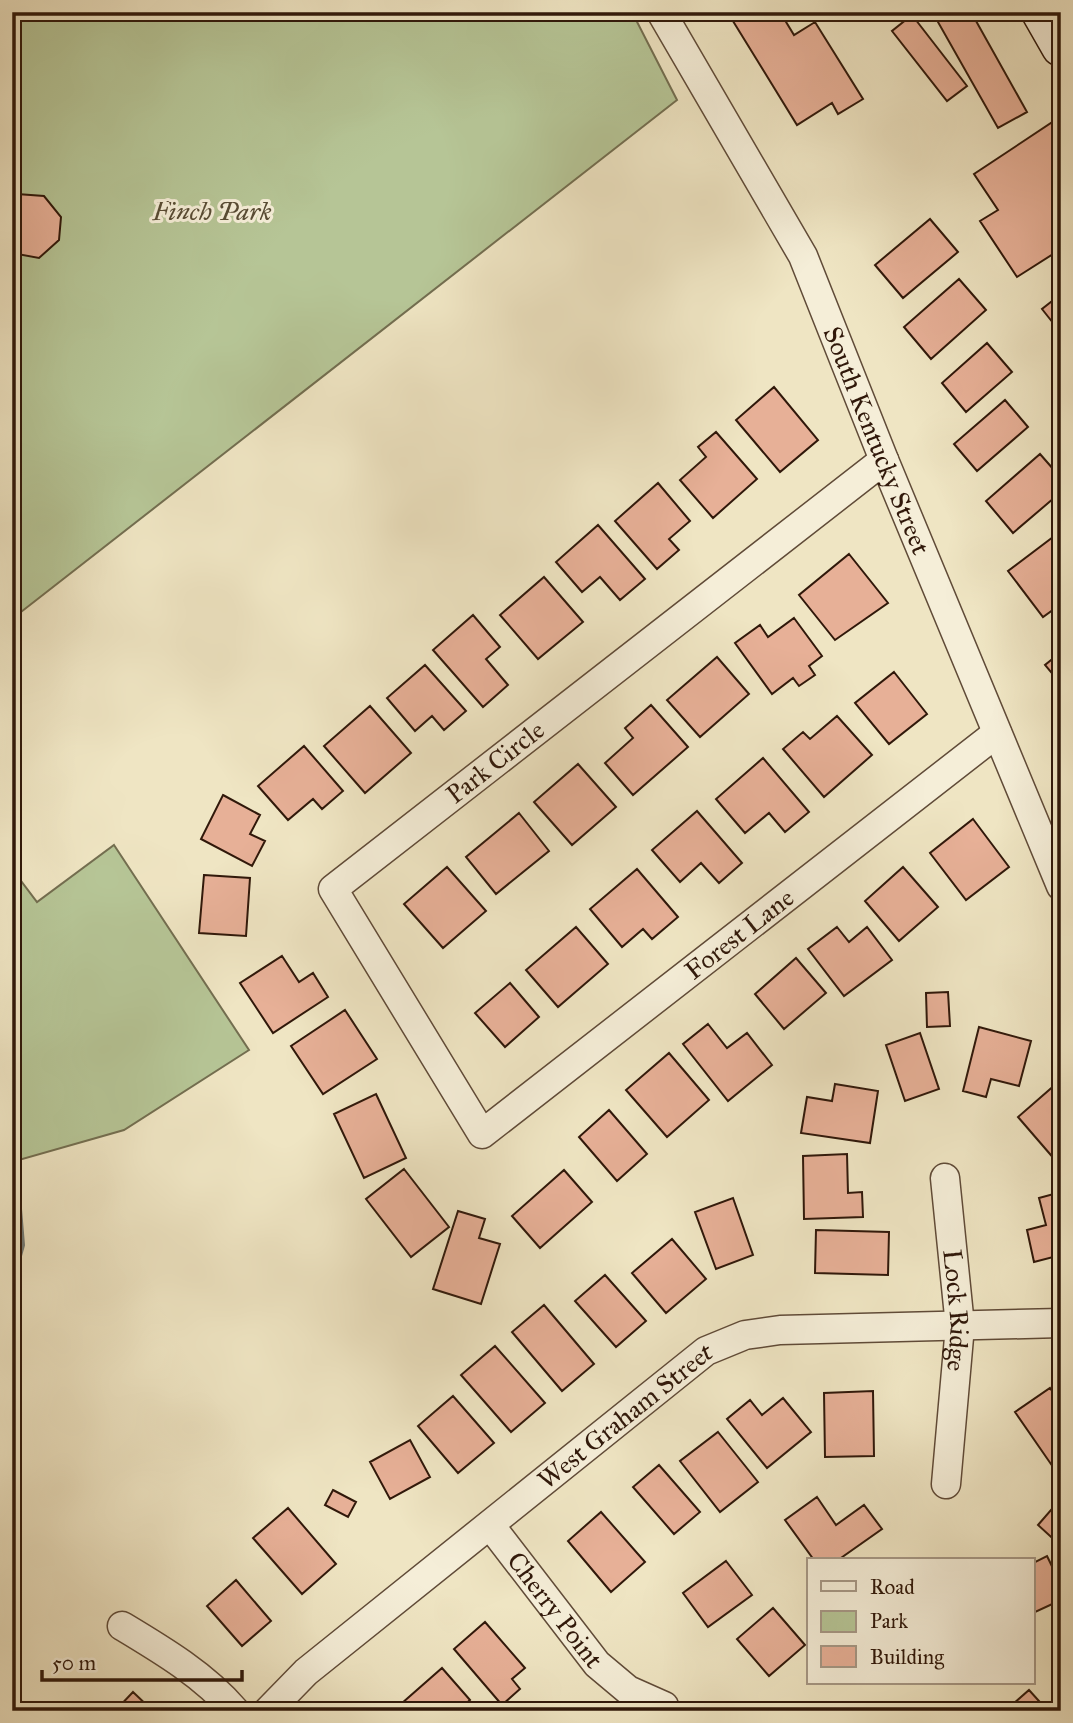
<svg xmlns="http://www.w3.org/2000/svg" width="1073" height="1723" viewBox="0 0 1073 1723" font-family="'IM FELL Great Primer',serif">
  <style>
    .green { fill: #b6c596; stroke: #736e50; stroke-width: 2 }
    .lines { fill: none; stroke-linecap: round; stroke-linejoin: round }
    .stream { stroke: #727a76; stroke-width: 8 }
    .building { fill: #e7b097; stroke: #30180a; stroke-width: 2 }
    .street-casing { stroke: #604b38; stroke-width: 31 }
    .secondary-casing { stroke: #30180a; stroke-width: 41 }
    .street { stroke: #f5eed8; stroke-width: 28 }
    .secondary { stroke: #f5eed8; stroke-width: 38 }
    .labels { text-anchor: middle; stroke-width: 6; stroke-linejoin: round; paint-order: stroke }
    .park-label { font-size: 26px; font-style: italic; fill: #584c34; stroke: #f5eed8 }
    .street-label { font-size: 26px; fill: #30180a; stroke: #f5eed8 }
  </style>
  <rect width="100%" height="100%" fill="#efe5c3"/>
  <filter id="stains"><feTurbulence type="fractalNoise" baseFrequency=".00286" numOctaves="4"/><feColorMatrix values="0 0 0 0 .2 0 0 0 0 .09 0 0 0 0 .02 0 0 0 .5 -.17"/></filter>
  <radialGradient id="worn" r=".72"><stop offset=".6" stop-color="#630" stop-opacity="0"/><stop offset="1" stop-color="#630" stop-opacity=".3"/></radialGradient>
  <!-- green -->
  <path class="green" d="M 12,12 L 632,12 L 677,100 L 12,619 Z
    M 114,845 L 249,1050 L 124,1130 L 12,1162 L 12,869 L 37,902 Z"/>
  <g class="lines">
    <!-- stream -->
    <path class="stream" d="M 12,1137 L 21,1245 L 12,1277"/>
  </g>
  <!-- building -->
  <path class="building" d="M 780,12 L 794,35 L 815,22 L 863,99 L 838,114 L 832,103 L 797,125 L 728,13 Z
    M 940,12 L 971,12 L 1027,112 L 998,128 L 934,15 Z
    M 912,15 L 967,86 L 947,101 L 892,31 Z
    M 1057,119 L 1061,125 L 1061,249 L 1017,277 L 980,221 L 998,210 L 974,174 Z
    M 17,194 L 44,196 L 61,217 L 59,240 L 39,258 L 12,253 L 12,198 Z
    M 930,219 L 958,252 L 903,298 L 875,265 Z
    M 959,279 L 986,310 L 931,359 L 904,327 Z
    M 1061,294 L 1061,333 L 1042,309 Z
    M 987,343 L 1012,372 L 966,412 L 942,383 Z
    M 774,387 L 818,440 L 780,472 L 736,420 Z
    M 1005,400 L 1028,427 L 977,471 L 954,444 Z
    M 716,432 L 757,479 L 713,518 L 680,480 L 706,457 L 698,447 Z
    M 1040,454 L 1061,478 L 1061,492 L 1013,533 L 986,501 Z
    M 658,483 L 690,521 L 669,539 L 679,550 L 657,569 L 615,521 Z
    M 598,525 L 645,579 L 620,600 L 600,577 L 582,592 L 556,562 Z
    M 1061,531 L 1061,604 L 1043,617 L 1008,571 Z
    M 849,554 L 888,603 L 835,640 L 799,595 Z
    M 544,577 L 583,622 L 538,659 L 500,615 Z
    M 473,615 L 500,647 L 486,659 L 508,685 L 483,707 L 433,650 Z
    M 794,618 L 822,656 L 809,666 L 815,675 L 799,686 L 793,678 L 772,694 L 735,643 L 760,625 L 768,637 Z
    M 1061,652 L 1061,684 L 1045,665 Z
    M 717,657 L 749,694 L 700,737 L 667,700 Z
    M 425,665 L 466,711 L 444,730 L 432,716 L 415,731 L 387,698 Z
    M 894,672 L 927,714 L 889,744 L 855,703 Z
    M 651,705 L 688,747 L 633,795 L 605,763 L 633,738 L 625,728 Z
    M 370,706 L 411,753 L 365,793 L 324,746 Z
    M 837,716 L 872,755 L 824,797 L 783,749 L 803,732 L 810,739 Z
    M 304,746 L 343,791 L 322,809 L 313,799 L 288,820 L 258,786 Z
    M 763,758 L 809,812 L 785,832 L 769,813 L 745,833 L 716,799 Z
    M 578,764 L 616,807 L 572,845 L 534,802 Z
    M 223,795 L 260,815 L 250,834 L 265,841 L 252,866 L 201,839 Z
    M 697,811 L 742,863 L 719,883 L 701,863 L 680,882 L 652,850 Z
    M 519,813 L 549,851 L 496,894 L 466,857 Z
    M 973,819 L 1009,867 L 966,900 L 930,853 Z
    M 447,867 L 486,911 L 443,948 L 404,904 Z
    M 903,867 L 938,907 L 899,941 L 865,901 Z
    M 637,869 L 678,917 L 652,939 L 643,929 L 622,947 L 590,909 Z
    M 204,875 L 250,878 L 246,936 L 199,933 Z
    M 576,927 L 608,964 L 558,1007 L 526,970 Z
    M 837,927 L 849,942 L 867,927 L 892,960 L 844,996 L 808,949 Z
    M 282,956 L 299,982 L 313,973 L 328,997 L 273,1033 L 240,983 Z
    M 796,958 L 826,993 L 784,1029 L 755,994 Z
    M 510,983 L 539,1017 L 505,1047 L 475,1013 Z
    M 948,992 L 950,1026 L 927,1027 L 926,993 Z
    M 345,1010 L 377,1059 L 323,1094 L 291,1046 Z
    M 708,1024 L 727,1048 L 747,1033 L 772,1065 L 728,1101 L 683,1044 Z
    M 979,1027 L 1031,1041 L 1019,1086 L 991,1079 L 986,1097 L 963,1091 Z
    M 920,1033 L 939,1089 L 905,1101 L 886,1045 Z
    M 669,1053 L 709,1100 L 667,1137 L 626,1090 Z
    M 835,1084 L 878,1091 L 870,1143 L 801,1133 L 807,1097 L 832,1101 Z
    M 1056,1084 L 1061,1090 L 1061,1157 L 1056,1161 L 1018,1117 Z
    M 376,1094 L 406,1158 L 364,1178 L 334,1114 Z
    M 609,1110 L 647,1154 L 617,1181 L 579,1137 Z
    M 847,1154 L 848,1193 L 862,1192 L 863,1217 L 804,1219 L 803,1156 Z
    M 404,1169 L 449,1227 L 411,1257 L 366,1199 Z
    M 564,1170 L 592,1202 L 540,1248 L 512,1216 Z
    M 1061,1192 L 1061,1255 L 1034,1262 L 1027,1230 L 1046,1225 L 1039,1198 Z
    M 733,1198 L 753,1255 L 716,1269 L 695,1212 Z
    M 458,1211 L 485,1219 L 479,1238 L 500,1244 L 481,1304 L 433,1289 Z
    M 816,1230 L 889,1232 L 888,1275 L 815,1273 Z
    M 672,1239 L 706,1279 L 666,1313 L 632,1273 Z
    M 605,1275 L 646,1321 L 616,1347 L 575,1301 Z
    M 544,1305 L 594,1364 L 562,1391 L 512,1332 Z
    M 495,1346 L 545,1403 L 511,1432 L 461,1375 Z
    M 1050,1388 L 1061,1404 L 1061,1462 L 1053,1467 L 1015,1412 Z
    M 873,1391 L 874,1456 L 825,1457 L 824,1393 Z
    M 453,1396 L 494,1443 L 458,1473 L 418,1426 Z
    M 783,1398 L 811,1432 L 767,1468 L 727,1419 L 750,1400 L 762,1415 Z
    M 718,1432 L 758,1482 L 720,1512 L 680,1461 Z
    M 410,1440 L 430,1477 L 390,1499 L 370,1462 Z
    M 659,1465 L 700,1512 L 674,1534 L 633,1487 Z
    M 333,1490 L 356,1502 L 348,1517 L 325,1505 Z
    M 817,1497 L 836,1525 L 864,1505 L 882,1529 L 838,1560 L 814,1560 L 785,1520 Z
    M 1057,1503 L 1061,1506 L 1061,1546 L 1038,1525 Z
    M 288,1508 L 336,1564 L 302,1594 L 253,1538 Z
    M 601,1512 L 645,1562 L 611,1592 L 568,1541 Z
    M 1047,1556 L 1061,1585 L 1061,1600 L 1033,1613 L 1033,1563 Z
    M 726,1561 L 752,1595 L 708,1627 L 683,1593 Z
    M 236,1580 L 271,1621 L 242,1646 L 207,1606 Z
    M 773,1608 L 805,1645 L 769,1676 L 737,1639 Z
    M 485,1622 L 525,1668 L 512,1679 L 520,1689 L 502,1705 L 454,1649 Z
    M 442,1668 L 470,1700 L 458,1711 L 393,1711 Z
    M 1029,1690 L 1048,1711 L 1005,1711 Z
    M 133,1692 L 153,1711 L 115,1711 Z
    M 774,1703 L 813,1711 L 773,1711 Z"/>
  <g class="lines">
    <defs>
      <g id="street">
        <path id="s1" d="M 661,12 L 803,256 L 884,460 L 1061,886"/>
        <path id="s2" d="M 884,460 L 333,889 L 482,1134 L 997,733"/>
        <path id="s3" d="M 945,1178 L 960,1326 L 946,1484"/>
        <path id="s4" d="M 490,1525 L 597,1664 L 628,1690 L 664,1706"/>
        <path d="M 122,1626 C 162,1650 204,1675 235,1711"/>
        <path id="s5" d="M 268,1711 L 306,1672 L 706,1351 L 745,1335 L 780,1330 L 1061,1323"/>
      </g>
      <path id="secondary" d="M 1041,12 L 1061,47"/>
    </defs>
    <!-- street casing -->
    <use href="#street" class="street-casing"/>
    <!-- secondary casing -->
    <use href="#secondary" class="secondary-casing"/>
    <!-- street -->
    <use href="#street" class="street"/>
    <!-- secondary -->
    <use href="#secondary" class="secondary"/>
  </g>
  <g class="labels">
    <!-- park labels -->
    <g class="park-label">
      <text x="212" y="220">Finch Park</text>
    </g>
    <!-- street labels -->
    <g class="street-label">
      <text dy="9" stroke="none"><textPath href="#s1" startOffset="481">South Kentucky Street</textPath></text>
      <text transform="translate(495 762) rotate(-38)" y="9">Park Circle</text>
      <text dy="9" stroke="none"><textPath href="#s2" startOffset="1311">Forest Lane</textPath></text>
      <text dy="9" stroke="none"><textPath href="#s3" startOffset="133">Lock Ridge</textPath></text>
      <text dy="9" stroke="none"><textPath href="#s5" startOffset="464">West Graham Street</textPath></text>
      <text dy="9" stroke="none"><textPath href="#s4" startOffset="107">Cherry Point</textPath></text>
    </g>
  </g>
  <!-- margin -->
  <rect width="1073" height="1723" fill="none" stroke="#efe5c3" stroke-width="42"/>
  <rect x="14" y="14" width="1045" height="1695" fill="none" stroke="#30180a" stroke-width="3.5"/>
  <rect x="21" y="21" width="1031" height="1681" fill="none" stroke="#30180a" stroke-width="2"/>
  <!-- legend -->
  <rect x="807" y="1558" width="228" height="126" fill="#f5eed8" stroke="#a69886" stroke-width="2"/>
  <rect x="821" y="1581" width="35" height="10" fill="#f5eed8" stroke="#a69886" stroke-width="2"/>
  <text x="870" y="1594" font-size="21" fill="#30180a">Road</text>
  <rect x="821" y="1611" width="35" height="21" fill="#b6c596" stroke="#a69886" stroke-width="2"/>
  <text x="870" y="1628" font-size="21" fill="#30180a">Park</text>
  <rect x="821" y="1646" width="35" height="21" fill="#e7b097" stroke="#a69886" stroke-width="2"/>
  <text x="870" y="1664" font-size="21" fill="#30180a">Building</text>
  <!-- scale -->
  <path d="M42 1670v10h200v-10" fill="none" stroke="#30180a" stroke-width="3.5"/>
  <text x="52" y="1670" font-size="21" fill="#30180a" stroke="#f5eed8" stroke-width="5" paint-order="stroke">50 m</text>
  <rect width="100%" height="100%" filter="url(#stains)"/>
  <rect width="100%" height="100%" fill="url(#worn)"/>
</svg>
